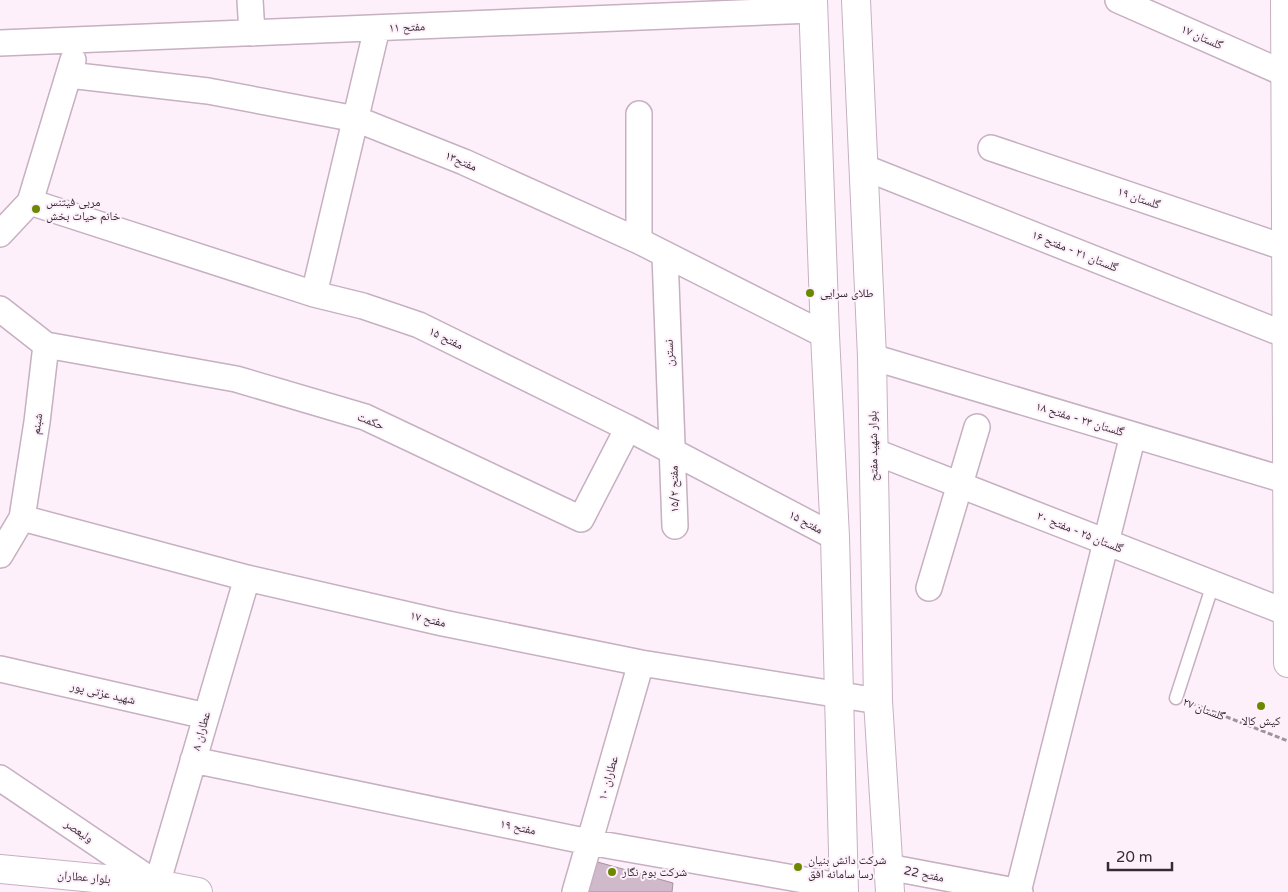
<svg xmlns="http://www.w3.org/2000/svg" width="1288" height="892" viewBox="0 0 1288 892" font-family="'Varela Round','Noto Naskh Arabic',sans-serif">
  <style>
    .building { fill: #cfb9ca; stroke: #a691a1 }
    .lines { fill: none; stroke-linecap: round; stroke-linejoin: round }
    .lane-casing { stroke: #c6b0c1; stroke-width: 15 }
    .street-casing { stroke: #c6b0c1; stroke-width: 28 }
    .secondary-casing { stroke: #c6b0c1; stroke-width: 30 }
    .path { stroke: #9f939d; stroke-width: 3; stroke-dasharray: 5 2.5; stroke-linecap: butt }
    .lane { stroke: #fff; stroke-width: 12 }
    .street { stroke: #fff; stroke-width: 25 }
    .secondary { stroke: #fff; stroke-width: 28 }
    .poi-dot { fill: #6b8800; stroke: #fef0fb; stroke-width: 2 }
    .labels { text-anchor: middle; stroke-width: 4; stroke-linejoin: round; paint-order: stroke }
    .street-label { font-size: 12px; fill: #352c33; stroke: #fef0fb }
    .poi-label { font-size: 12px; fill: #352c33; stroke: #fef0fb; text-anchor: start }
  </style>
  <rect width="100%" height="100%" fill="#fef0fb"/>
  <!-- building -->
  <path class="building" d="M 594,861 L 673,883 L 672,892 L 584,892 Z"/>
  <g class="lines">
    <defs>
      <path id="lane" d="M 1176,698 L 1213,584"/>
      <path id="street" d="M 250,0 L 252,33
        M 1118,0 L 1288,75
        M 0,43 L 813,10
        M 69,75 L 208,91 L 356,119 L 464,162 L 639,241 L 825,335
        M 991,148 L 1286,248
        M 863,167 L 1286,335
        M 30,202 L 314,294 L 363,306 L 419,325 L 628,428 L 835,537
        M 0,234 L 30,202 L 73,60
        M 639,241 L 639,114
        M 665,255 L 675,526
        M 314,294 L 377,28
        M 0,309 L 46,345 L 37,422 L 22,518 L 0,555
        M 46,345 L 236,379 L 365,417 L 581,519 L 628,428
        M 872,357 L 1288,481
        M 873,451 L 1288,613
        M 22,518 L 247,578 L 443,623 L 641,663 L 878,701
        M 929,588 L 977,427
        M 0,669 L 206,716
        M 193,760 L 589,842 L 844,887
        M 0,778 L 157,884 L 247,578
        M 888,867 L 1020,892
        M 575,892 L 641,663
        M 1018,892 L 1133,435"/>
      <path id="secondary" d="M 813,0 L 825,335 L 835,537 L 844,892
        M 856,0 L 872,357 L 878,701 L 890,892
        M 1285,0 L 1288,663
        M 0,869 L 157,884 L 198,892"/>
    </defs>
    <!-- lane casing -->
    <use href="#lane" class="lane-casing"/>
    <!-- street casing -->
    <use href="#street" class="street-casing"/>
    <!-- secondary casing -->
    <use href="#secondary" class="secondary-casing"/>
    <!-- path -->
    <path class="path" d="M 1191,703 L 1288,741"/>
    <!-- lane -->
    <use href="#lane" class="lane"/>
    <!-- street -->
    <use href="#street" class="street"/>
    <!-- secondary -->
    <use href="#secondary" class="secondary"/>
  </g>
  <!-- markers -->
  <g class="poi-dot">
    <circle cx="36" cy="209" r="5"/>
    <circle cx="810" cy="293" r="5"/>
    <circle cx="1261" cy="706" r="5"/>
    <circle cx="798" cy="867" r="5"/>
    <circle cx="612" cy="872" r="5"/>
  </g>
  <g class="labels">
    <!-- street labels -->
    <g class="street-label">
      <text transform="translate(407 27) rotate(-2)" y="4">مفتح ۱۱</text>
      <text transform="translate(1202 37) rotate(24)" y="4">گلستان ۱۷</text>
      <text transform="translate(461 161) rotate(23)" y="4">مفتح۱۳</text>
      <text transform="translate(1139 198) rotate(19)" y="4">گلستان ۱۹</text>
      <text transform="translate(1075 251) rotate(22)" y="4">گلستان ۲۱ - مفتح ۱۶</text>
      <text transform="translate(446 338) rotate(26)" y="4">مفتح ۱۵</text>
      <text transform="translate(669 353) rotate(-92)" y="4">نسترن</text>
      <text transform="translate(1080 419) rotate(17)" y="4">گلستان ۲۳ - مفتح ۱۸</text>
      <text transform="translate(371 421) rotate(22)" y="4">حکمت</text>
      <text transform="translate(37 424) rotate(-82)" y="4">شبنم</text>
      <text transform="translate(873 446) rotate(-91)" y="4">بلوار شهید مفتح</text>
      <text transform="translate(674 489) rotate(-91)" y="4">مفتح ۱۵/۲</text>
      <text transform="translate(806 522) rotate(28)" y="4">مفتح ۱۵</text>
      <text transform="translate(1080 532) rotate(22)" y="4">گلستان ۲۵ - مفتح ۲۰</text>
      <text transform="translate(428 619) rotate(13)" y="4">مفتح ۱۷</text>
      <text transform="translate(103 693) rotate(13)" y="4">شهید عزتی پور</text>
      <text transform="translate(1204 709) rotate(21)" y="4">گلستان ۲۷</text>
      <text transform="translate(201 731) rotate(-74)" y="4">عطاران ۸</text>
      <text transform="translate(608 778) rotate(-74)" y="4">عطاران ۱۰</text>
      <text transform="translate(518 827) rotate(12)" y="4">مفتح ۱۹</text>
      <text transform="translate(79 831) rotate(34)" y="4">ولیعصر</text>
      <text transform="translate(924 874) rotate(11)" y="4">مفتح 22</text>
      <text transform="translate(84 877) rotate(5)" y="4">بلوار عطاران</text>
    </g>
    <!-- poi labels -->
    <g class="poi-label">
      <text x="46" y="206">مربی فیتنس<tspan x="46" dy="14">خانم حیات بخش</tspan></text>
      <text x="820" y="297">طلای سرایی</text>
      <text x="1261" y="725" text-anchor="middle">کیش کالا</text>
      <text x="808" y="864">شرکت دانش بنیان<tspan x="808" dy="14">رسا سامانه افق</tspan></text>
      <text x="622" y="876">شرکت بوم نگار</text>
    </g>
  </g>
  <!-- scale -->
  <path d="M1108 862v8h64v-8" fill="none" stroke="#352c33" stroke-width="2.5"/>
  <text x="1116" y="862" font-size="15" fill="#352c33" stroke="#fef0fb" stroke-width="4" paint-order="stroke">20 m</text>
</svg>
